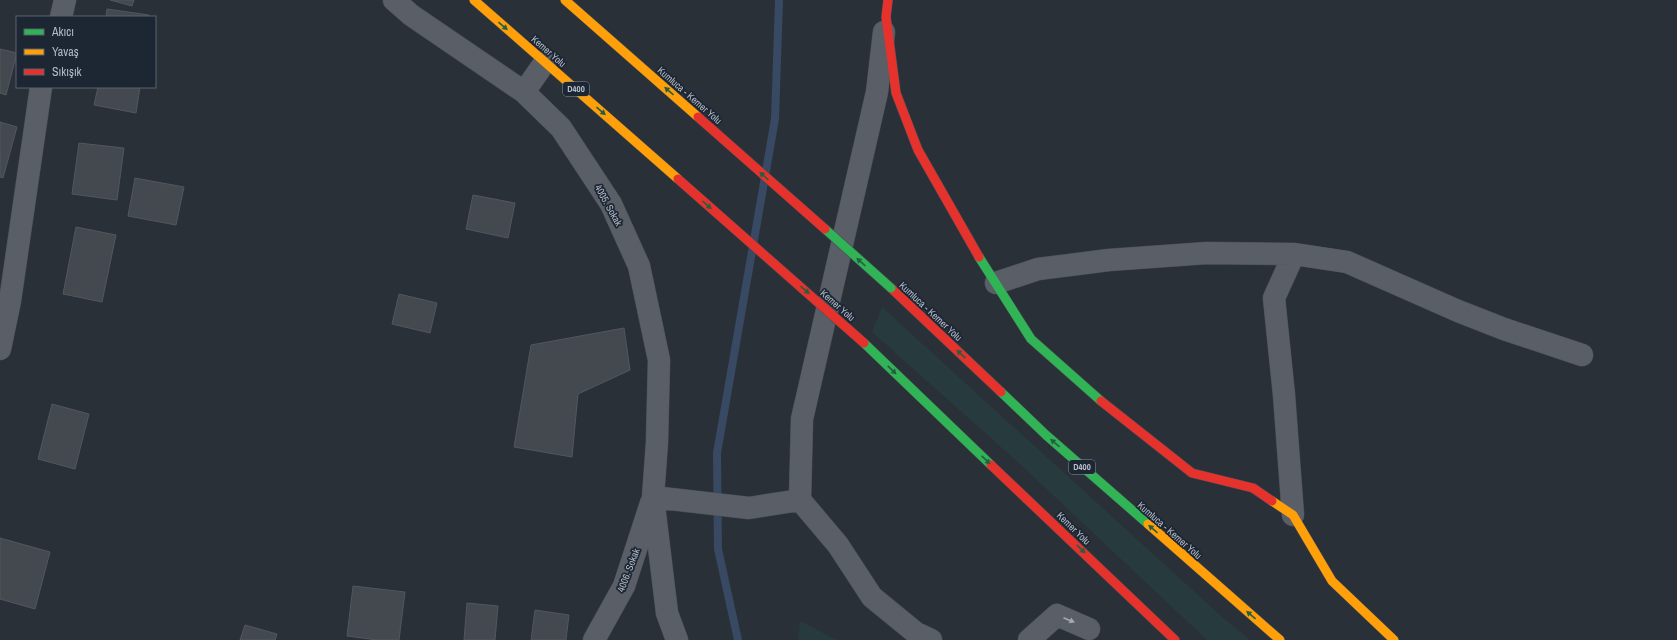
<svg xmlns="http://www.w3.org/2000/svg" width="1677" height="640" viewBox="0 0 1677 640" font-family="'Archivo Narrow',sans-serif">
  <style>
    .green { fill: #273a3e }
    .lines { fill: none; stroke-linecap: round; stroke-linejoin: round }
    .stream { stroke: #384963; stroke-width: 8 }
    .building { fill: #444950; stroke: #52575f }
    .street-casing { stroke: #484c53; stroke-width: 23 }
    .fast-casing { stroke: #484c53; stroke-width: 10 }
    .slow-casing { stroke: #484c53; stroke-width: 10 }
    .jam-casing { stroke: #484c53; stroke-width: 10 }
    .street { stroke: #5a5e66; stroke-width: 22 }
    .fast { stroke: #30b455; stroke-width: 9 }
    .slow { stroke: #ff9f0a; stroke-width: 9 }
    .jam { stroke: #e5322d; stroke-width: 9 }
    .fast-bridge-casing { stroke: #474c53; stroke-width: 10; stroke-linecap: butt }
    .jam-bridge-casing { stroke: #474c53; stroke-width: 10; stroke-linecap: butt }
    .fast-bridge { stroke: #30b455; stroke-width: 9 }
    .jam-bridge { stroke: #e5322d; stroke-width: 9 }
    .oneway { fill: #255f41 }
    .oneway2 { fill: #a2a9b5 }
    .labels { text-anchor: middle; stroke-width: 3.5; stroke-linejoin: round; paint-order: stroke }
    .shield { fill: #1d2633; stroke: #878f9c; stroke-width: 1 }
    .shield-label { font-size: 9px; font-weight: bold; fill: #b4bcc9 }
    .street-label { font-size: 10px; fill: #b4bcc9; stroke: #1d2633 }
  </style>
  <rect width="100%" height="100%" fill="#2a3038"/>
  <!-- green -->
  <path class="green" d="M 882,307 L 1220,615 L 1250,640 L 1207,640 L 1021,465 L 872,332 Z
    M 800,621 L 837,640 L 798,640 Z"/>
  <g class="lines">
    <!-- stream -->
    <path class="stream" d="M 738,640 L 718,549 L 717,453 L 775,119 L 779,0"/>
  </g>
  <!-- building -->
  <path class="building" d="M 110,0 L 134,0 L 132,6 Z
    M 107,9 L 149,15 L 149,17 L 106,17 Z
    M 0,49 L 17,53 L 6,95 L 0,93 Z
    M 98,87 L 140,87 L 136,113 L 94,105 Z
    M 0,122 L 17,127 L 3,178 L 0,177 Z
    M 79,143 L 124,148 L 117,200 L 72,194 Z
    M 135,178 L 184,187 L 176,225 L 128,216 Z
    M 473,195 L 515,203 L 508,238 L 466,229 Z
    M 76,227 L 116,235 L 102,302 L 63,294 Z
    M 399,294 L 437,303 L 430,333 L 392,324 Z
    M 624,328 L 630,370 L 578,394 L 572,457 L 514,447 L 531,345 Z
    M 52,404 L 89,414 L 75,469 L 38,459 Z
    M 0,538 L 50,552 L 35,609 L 0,599 Z
    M 353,586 L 405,592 L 399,640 L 377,640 L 347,636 Z
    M 467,603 L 498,606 L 495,640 L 464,640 Z
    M 535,610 L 569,615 L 566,640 L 531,640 Z
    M 245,625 L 277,634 L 275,640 L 240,640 Z"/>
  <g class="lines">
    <defs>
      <path id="street" d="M 394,0 L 411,15 L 524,92 L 561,128 L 611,204 L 639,266 L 659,360 L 657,442 L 653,497 L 667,613 L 677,640
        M 61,17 L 65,0
        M 884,32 L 877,92 L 802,419 L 800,500 L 838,545 L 872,597 L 916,633 L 931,640
        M 524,92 L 545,62
        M 996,283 L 1038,269 L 1109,260 L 1207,253 L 1294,254
        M 0,349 L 10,301 L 41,87
        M 653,497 L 749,508 L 800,500
        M 1293,515 L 1284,395 L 1274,298 L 1294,254 L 1347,262 L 1458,311 L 1504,329 L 1582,355
        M 594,640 L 624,586 L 651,503
        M 1029,640 L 1057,615 L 1089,629"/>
      <path id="fast" d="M 979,257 L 1031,339 L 1101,401
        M 864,343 L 991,465
        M 1001,392 L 1046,435 L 1148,524"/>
      <path id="slow" d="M 474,0 L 678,179
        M 565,0 L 698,117
        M 1272,501 L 1293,515 L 1332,581 L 1394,640
        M 1148,524 L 1280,640"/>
      <path id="jam" d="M 888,0 L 886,17 L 896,93 L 918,150 L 979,257
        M 891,288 L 1001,392
        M 1101,401 L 1192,473 L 1253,488 L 1272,501
        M 991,465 L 1175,640"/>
    </defs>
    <!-- street casing -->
    <use href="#street" class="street-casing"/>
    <!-- fast casing -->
    <use href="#fast" class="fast-casing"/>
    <!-- slow casing -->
    <use href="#slow" class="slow-casing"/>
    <!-- jam casing -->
    <use href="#jam" class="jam-casing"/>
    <!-- street -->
    <use href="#street" class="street"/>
    <!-- fast -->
    <use href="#fast" class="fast"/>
    <!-- slow -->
    <use href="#slow" class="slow"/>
    <!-- jam -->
    <use href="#jam" class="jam"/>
    <defs>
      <path id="fast-bridge" d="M 825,229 L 891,288"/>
      <path id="jam-bridge" d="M 698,117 L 825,229
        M 678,179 L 864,343"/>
    </defs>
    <!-- fast-bridge casing -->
    <use href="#fast-bridge" class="fast-bridge-casing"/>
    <!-- jam-bridge casing -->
    <use href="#jam-bridge" class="jam-bridge-casing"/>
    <!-- fast-bridge -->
    <use href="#fast-bridge" class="fast-bridge"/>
    <!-- jam-bridge -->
    <use href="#jam-bridge" class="jam-bridge"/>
  </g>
  <!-- one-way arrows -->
  <defs><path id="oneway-solid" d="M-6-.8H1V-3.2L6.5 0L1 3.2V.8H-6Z"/></defs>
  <g class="oneway">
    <use href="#oneway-solid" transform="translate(503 26) rotate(41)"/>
    <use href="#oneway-solid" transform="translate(669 91) rotate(-139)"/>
    <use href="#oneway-solid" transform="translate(601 111) rotate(41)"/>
    <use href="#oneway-solid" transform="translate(764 176) rotate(-138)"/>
    <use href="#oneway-solid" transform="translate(707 205) rotate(41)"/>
    <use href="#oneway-solid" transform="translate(861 262) rotate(-138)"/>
    <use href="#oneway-solid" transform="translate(805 290) rotate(41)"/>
    <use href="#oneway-solid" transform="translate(961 354) rotate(-137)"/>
    <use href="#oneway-solid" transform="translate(892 370) rotate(44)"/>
    <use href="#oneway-solid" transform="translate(1055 443) rotate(-139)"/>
    <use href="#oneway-solid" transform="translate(986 460) rotate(44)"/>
    <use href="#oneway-solid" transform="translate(1153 529) rotate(-139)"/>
    <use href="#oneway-solid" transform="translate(1081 549) rotate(44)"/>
    <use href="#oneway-solid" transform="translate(1251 615) rotate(-140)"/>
  </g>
  <use class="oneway2" href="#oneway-solid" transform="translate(1069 620) rotate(23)"/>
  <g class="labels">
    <!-- shield labels -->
    <g class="shield">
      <rect x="563" y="82" width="26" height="14" rx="3"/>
      <rect x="1069" y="460" width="26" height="14" rx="3"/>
    </g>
    <g class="shield-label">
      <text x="576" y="92">D400</text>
      <text x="1082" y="470">D400</text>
    </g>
    <!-- street labels -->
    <g class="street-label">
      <text transform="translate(549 51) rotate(41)" y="4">Kemer Yolu</text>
      <text transform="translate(690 95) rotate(41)" y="4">Kumluca - Kemer Yolu</text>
      <text transform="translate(609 205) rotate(61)" y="4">4005. Sokak</text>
      <text transform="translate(838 305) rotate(41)" y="4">Kemer Yolu</text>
      <text transform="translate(931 311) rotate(43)" y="4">Kumluca - Kemer Yolu</text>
      <text transform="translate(1074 528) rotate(44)" y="4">Kemer Yolu</text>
      <text transform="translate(1170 530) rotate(41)" y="4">Kumluca - Kemer Yolu</text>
      <text transform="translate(628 570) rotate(-69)" y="4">4006. Sokak</text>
    </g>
  </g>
  <!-- legend -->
  <rect x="16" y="16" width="140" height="72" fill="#1d2633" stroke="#59626f"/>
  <rect x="24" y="29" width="20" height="6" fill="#30b455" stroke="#59626f"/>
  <text x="52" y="36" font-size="12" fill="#b4bcc9">Akıcı</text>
  <rect x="24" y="49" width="20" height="6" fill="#ff9f0a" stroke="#59626f"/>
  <text x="52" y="56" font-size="12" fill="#b4bcc9">Yavaş</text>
  <rect x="24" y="69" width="20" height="6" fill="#e5322d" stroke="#59626f"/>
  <text x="52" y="76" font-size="12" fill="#b4bcc9">Sıkışık</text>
</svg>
